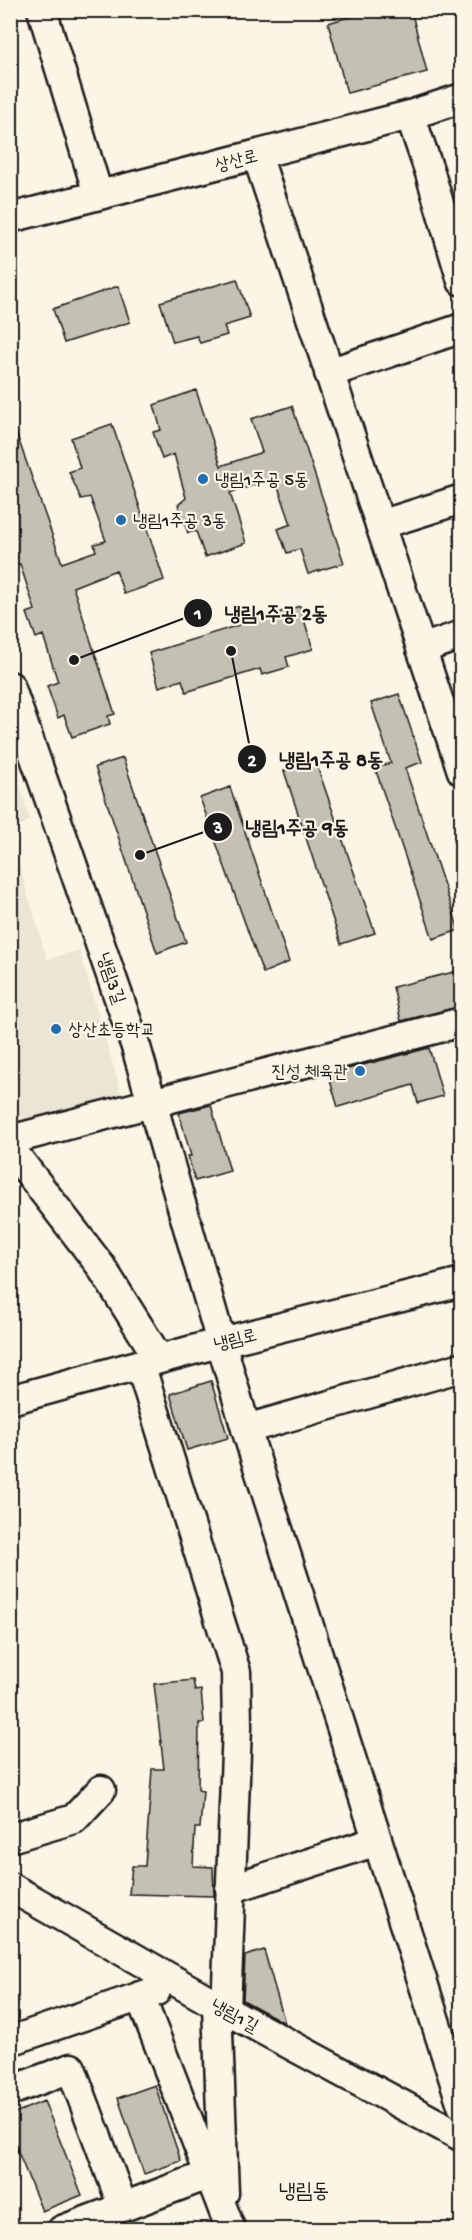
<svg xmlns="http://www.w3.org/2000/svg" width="472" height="2240" viewBox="0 0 472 2240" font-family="'Gochi Hand','Poor Story',sans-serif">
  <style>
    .built { fill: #ebe5d6 }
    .building { fill: #c4c0b3; stroke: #1c1c1c; stroke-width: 1.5 }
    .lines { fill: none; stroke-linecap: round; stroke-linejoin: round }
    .minor-casing { stroke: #1c1c1c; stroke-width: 33 }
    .minor { stroke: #fcf5e5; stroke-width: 28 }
    .poi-dot { fill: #1f6fb2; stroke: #fcf5e5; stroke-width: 2 }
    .labels { text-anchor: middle; stroke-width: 4.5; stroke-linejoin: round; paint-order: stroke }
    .street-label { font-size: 18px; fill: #1c1c1c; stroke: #fcf5e5 }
    .poi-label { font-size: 18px; fill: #1c1c1c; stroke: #fcf5e5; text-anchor: start }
    .quarter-label { font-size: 21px; fill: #1c1c1c; stroke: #fcf5e5 }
    .leader { fill: none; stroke: #1c1c1c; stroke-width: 2 }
    .callout-dot { fill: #1c1c1c; stroke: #fcf5e5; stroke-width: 2 }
    .mark-label { font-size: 18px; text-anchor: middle; font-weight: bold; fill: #fff }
    .callout-label { font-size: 20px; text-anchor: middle; font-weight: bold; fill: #1c1c1c; stroke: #fcf5e5; stroke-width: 4.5; stroke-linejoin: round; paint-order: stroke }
  </style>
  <rect width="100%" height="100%" fill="#fcf5e5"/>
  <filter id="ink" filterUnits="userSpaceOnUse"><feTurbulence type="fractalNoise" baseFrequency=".0167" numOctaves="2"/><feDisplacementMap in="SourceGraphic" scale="12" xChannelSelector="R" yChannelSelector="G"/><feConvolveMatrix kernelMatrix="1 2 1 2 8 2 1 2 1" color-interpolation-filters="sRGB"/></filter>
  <g filter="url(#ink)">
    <!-- built -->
    <path class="built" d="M 10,752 L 30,820 L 11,832 L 10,832 Z
      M 10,834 L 47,959 L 79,950 L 123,1099 L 10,1131 Z"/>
    <!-- building -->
    <path class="building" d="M 374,10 L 411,10 L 427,72 L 347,93 L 328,23 Z
      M 237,279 L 250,318 L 224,326 L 227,335 L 200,343 L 197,336 L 173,342 L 160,302 Z
      M 118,286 L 130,322 L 64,343 L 53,309 Z
      M 196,390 L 221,466 L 262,452 L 251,419 L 292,406 L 344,563 L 308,574 L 300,549 L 287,553 L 278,529 L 291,524 L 275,478 L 230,493 L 246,543 L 205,557 L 196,531 L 188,533 L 178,505 L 186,498 L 174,454 L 162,459 L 153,432 L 161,430 L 154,405 Z
      M 13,424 L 62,563 L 96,551 L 94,544 L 106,541 L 90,497 L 81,499 L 69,472 L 80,468 L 71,438 L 112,424 L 164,580 L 124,594 L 116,570 L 73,587 L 115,714 L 108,716 L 110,724 L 72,737 L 64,715 L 58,718 L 47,686 L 58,682 L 43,635 L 36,638 L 27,613 L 35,610 L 20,564 L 16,565 L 10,552 L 10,425 Z
      M 300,606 L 313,649 L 286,657 L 289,667 L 262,675 L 260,669 L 186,692 L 182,680 L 159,687 L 149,653 Z
      M 399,694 L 422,762 L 405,768 L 459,930 L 433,939 L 375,768 L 391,763 L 371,703 Z
      M 123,758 L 186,942 L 157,953 L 95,767 Z
      M 315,760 L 375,933 L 341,944 L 284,771 Z
      M 230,787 L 289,962 L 263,973 L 200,798 Z
      M 462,970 L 462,1006 L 401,1021 L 393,987 Z
      M 429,1048 L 443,1096 L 418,1103 L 413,1085 L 338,1107 L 328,1074 Z
      M 211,1105 L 230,1171 L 195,1181 L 188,1156 L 191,1156 L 179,1113 Z
      M 211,1381 L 228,1438 L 187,1450 L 170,1394 Z
      M 193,1680 L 195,1691 L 201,1690 L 204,1723 L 199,1723 L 198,1790 L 203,1791 L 200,1828 L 195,1828 L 193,1866 L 213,1867 L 214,1896 L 129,1894 L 132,1866 L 145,1866 L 152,1769 L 164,1769 L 154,1684 Z
      M 264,1950 L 285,2023 L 243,2000 L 245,1956 Z
      M 155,2085 L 181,2161 L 144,2174 L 118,2098 Z
      M 44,2101 L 82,2195 L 42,2211 L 10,2132 L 10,2115 Z"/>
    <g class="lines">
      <defs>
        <path id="minor" d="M 42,10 L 98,194
          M 410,115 L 430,173 L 462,281
          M 257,155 L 462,771
          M 10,218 L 410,115 L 462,98
          M 329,373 L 462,328
          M 380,525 L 462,499
          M 421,649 L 462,635
          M 10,686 L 136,1047 L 246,1429 L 462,2105
          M 10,1140 L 462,1022
          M 10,1148 L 100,1265 L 159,1359
          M 140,1364 L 236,1672 L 237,1727 L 226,2010
          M 10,1400 L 222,1342 L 462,1282
          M 246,1429 L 462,1367
          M 10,1838 L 74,1819 L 101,1790
          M 10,1887 L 226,2010 L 462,2137
          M 230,1889 L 377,1841
          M 140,1996 L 231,2230
          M 217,2005 L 224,2193
          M 10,2041 L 156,1991
          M 10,2091 L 71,2068 L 123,2207
          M 62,2230 L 208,2175"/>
      </defs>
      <!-- minor casing -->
      <use href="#minor" class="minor-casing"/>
      <!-- minor -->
      <use href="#minor" class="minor"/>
    </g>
  </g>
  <!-- markers -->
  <g class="poi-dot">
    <circle cx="203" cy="479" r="6"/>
    <circle cx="121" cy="520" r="6"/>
    <circle cx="56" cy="1029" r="6"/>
    <circle cx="360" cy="1071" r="6"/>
  </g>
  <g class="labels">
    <!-- street labels -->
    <g class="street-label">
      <text transform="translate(236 160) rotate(-14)" y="6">상산로</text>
      <text transform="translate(112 978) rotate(71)" y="6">냉림3길</text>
      <text transform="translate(235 1339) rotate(-14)" y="6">냉림로</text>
      <text transform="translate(235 2015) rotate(28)" y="6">냉림1길</text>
    </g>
    <!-- poi labels -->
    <g class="poi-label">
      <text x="215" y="485">냉림1주공 5동</text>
      <text x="133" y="526">냉림1주공 3동</text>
      <text x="68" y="1035">상산초등학교</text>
      <text x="348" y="1077" text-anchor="end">진성 체육관</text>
    </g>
    <!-- quarter labels -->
    <g class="quarter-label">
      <text x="304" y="2197">냉림동</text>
    </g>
  </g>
  <!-- callouts -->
  <path class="leader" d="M74 660L198 613M231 651L252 759M140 855L218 827"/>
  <g class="callout-dot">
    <circle cx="74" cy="660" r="6"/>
    <circle cx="231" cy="651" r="6"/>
    <circle cx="140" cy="855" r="6"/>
    <circle cx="198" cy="613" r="15"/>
    <circle cx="252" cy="759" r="15"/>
    <circle cx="218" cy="827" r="15"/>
  </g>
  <g class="mark-label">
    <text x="198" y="619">1</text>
    <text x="252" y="766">2</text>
    <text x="218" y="833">3</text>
  </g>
  <g class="callout-label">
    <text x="276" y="620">냉림1주공 2동</text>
    <text x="331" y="766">냉림1주공 8동</text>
    <text x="297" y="834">냉림1주공 9동</text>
  </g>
  <!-- margin -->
  <rect width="472" height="2240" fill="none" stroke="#fcf5e5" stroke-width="36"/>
  <rect x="18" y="18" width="436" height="2204" fill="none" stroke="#1c1c1c" stroke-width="2" filter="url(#ink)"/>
</svg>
